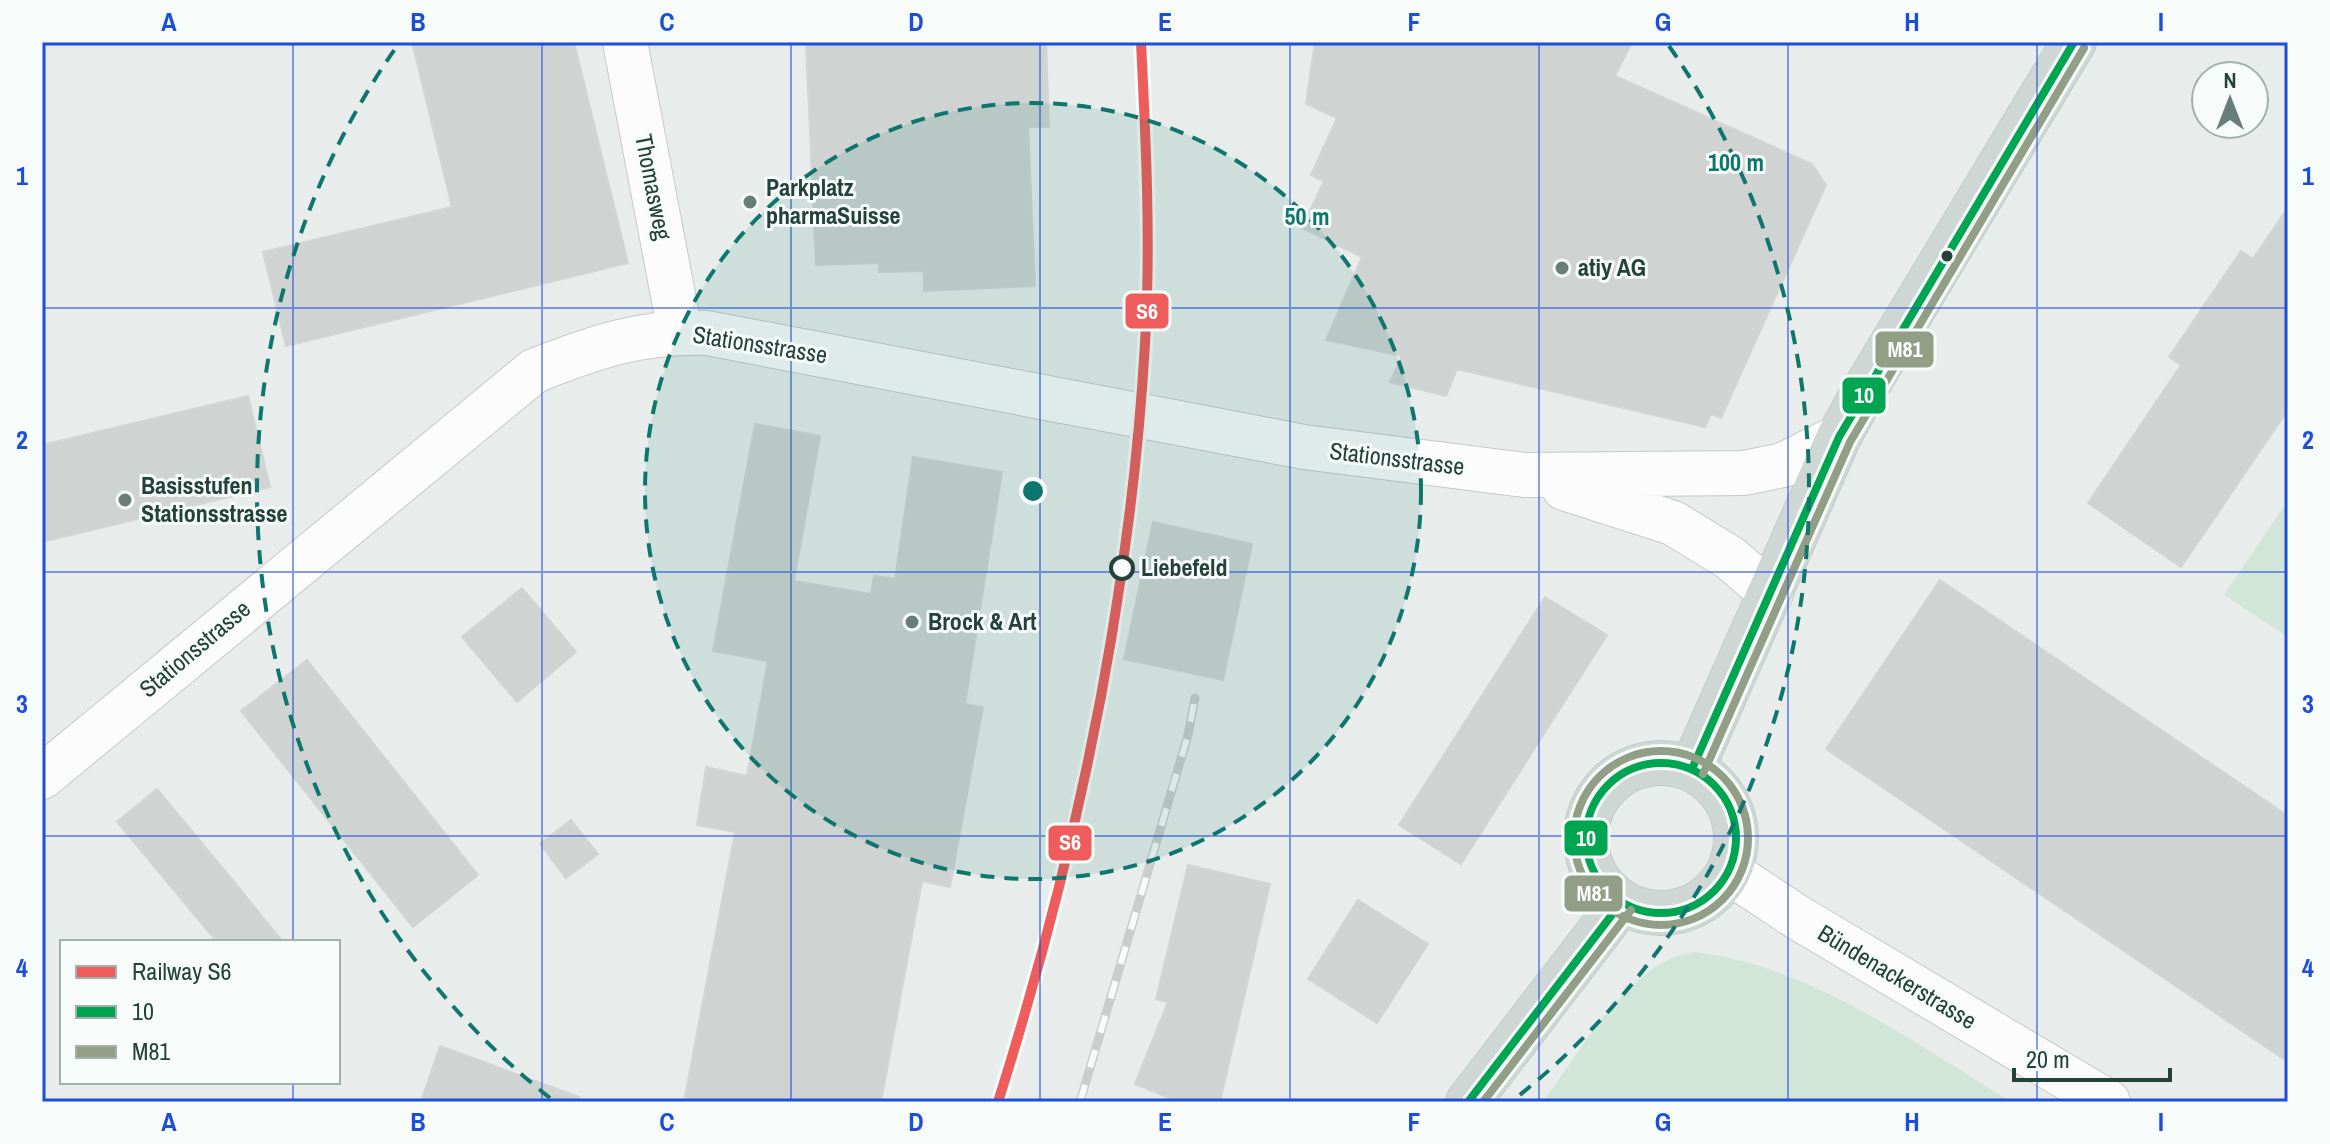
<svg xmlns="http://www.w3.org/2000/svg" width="2330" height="1144" viewBox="0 0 2330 1144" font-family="'Archivo Narrow',sans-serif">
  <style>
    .green { fill: #d1e6d8 }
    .building { fill: #cfd4d2; stroke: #d1d6d4; stroke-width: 2 }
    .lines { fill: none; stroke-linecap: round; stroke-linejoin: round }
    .minor-casing { stroke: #c5cac8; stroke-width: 46 }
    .major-casing { stroke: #c3ccc9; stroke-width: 46 }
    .minor { stroke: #fcfcfc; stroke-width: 44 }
    .major { stroke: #cfd7d5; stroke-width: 44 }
    .rail-casing { stroke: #c9cdcc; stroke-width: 9 }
    .rail { stroke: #f7fbf9; stroke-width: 6; stroke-dasharray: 18; stroke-linecap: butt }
    .bus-1-casing { stroke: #f7fbf9; stroke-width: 14 }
    .bus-2-casing { stroke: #f7fbf9; stroke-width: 14 }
    .bus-1 { stroke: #00a551; stroke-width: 8 }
    .bus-2 { stroke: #929e86; stroke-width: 8 }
    .rail-1-casing { stroke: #f7fbf9; stroke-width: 16 }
    .rail-1 { stroke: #ee5c5b; stroke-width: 10 }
    .grid { fill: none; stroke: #1d4ed8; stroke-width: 2; stroke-opacity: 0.55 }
    .ring { fill: none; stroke: #0f766e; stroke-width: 4; stroke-dasharray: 14 10 }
    .poi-dot { fill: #697e78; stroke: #f7fbf9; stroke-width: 3 }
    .bus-dot { fill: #24423a; stroke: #f7fbf9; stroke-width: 3 }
    .stop-dot { fill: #f7fbf9; stroke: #24423a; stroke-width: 4 }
    .labels { text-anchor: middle; stroke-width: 6; stroke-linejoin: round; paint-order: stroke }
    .street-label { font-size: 24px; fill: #24423a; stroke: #f7fbf9 }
    .poi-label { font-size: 24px; font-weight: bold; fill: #24423a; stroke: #f7fbf9; text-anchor: start }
    .stop-label { font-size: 24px; font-weight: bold; fill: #24423a; stroke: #f7fbf9; text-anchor: start }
    .centre { fill: #0f766e; stroke: #f7fbf9; stroke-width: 4 }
    .ring-label { font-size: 24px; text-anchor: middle; font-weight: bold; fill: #0f766e; stroke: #f7fbf9; stroke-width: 6; stroke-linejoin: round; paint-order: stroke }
    .line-badge { stroke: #f7fbf9; stroke-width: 3 }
    .badge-label { font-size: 22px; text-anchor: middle; font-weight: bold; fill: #fff }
    .neatline { fill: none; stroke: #1d4ed8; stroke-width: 3 }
    .grid-label { font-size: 26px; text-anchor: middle; font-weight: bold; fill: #1d4ed8 }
  </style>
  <rect width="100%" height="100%" fill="#e8edeb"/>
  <!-- green -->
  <path class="green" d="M 2288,500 L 2288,637 L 2224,595 Z
    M 1696,952 C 1812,966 1915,1044 2012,1102 L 1543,1102 C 1578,1054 1632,957 1696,952 Z"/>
  <!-- building -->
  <path class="building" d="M 412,42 L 574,42 L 628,263 L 286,346 L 263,252 L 452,207 Z
    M 806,42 L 1046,42 L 1049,127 L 1028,127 L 1035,286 L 924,291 L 924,271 L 879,272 L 879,263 L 816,265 Z
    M 1315,42 L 1632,42 L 1615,76 L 1812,164 L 1826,185 L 1721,418 L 1711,414 L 1705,427 L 1457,369 L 1446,396 L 1390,382 L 1402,356 L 1326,340 L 1362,257 L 1302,228 L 1324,181 L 1311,175 L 1337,118 L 1306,104 Z
    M 2288,207 L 2288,410 L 2181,567 L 2088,503 L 2181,365 L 2169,357 L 2241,251 L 2253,259 Z
    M 248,396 L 270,487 L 42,542 L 42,445 Z
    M 755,424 L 820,436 L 794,581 L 871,594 L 874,576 L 895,579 L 913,457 L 1002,472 L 965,704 L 983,707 L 950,887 L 922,881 L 881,1102 L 684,1102 L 735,832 L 697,825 L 706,767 L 747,776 L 768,661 L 713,651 Z
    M 1153,522 L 1252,544 L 1223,680 L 1124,659 Z
    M 1940,580 L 2288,816 L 2288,1062 L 1826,749 Z
    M 522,588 L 576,652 L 517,702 L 462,637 Z
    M 1545,597 L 1607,635 L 1461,864 L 1399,825 Z
    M 307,660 L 478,875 L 413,927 L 241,711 Z
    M 157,789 L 235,883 L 283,942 L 217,942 L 117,822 Z
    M 571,820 L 598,854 L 566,878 L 540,844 Z
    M 1188,865 L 1270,884 L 1220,1102 L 1179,1102 L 1135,1084 L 1168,1002 L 1156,999 Z
    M 1358,900 L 1428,944 L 1377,1023 L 1308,979 Z
    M 440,1046 L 579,1097 L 579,1102 L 421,1102 Z"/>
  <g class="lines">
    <defs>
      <path id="minor" d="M 625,42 L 680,332
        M 1564,488 L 1673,523 L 1730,558 L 1771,593
        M 42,777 L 534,371 C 595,347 640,331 707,333 L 1304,447 L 1524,475 L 1744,473 L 1783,465 L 1839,437
        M 1729,872 L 1797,917 L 2108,1102"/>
      <path id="major" d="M1586 838a75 75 0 1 1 150 0a75 75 0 1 1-150 0Z
        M 1692,769 L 1839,437 L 1865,389 L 2074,42
        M 1468,1102 L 1621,903"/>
    </defs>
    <!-- minor casing -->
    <use href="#minor" class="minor-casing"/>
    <!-- major casing -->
    <use href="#major" class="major-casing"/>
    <!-- minor -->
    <use href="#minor" class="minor"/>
    <!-- major -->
    <use href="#major" class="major"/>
    <defs>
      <path id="rail" d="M 1080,1102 L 1188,735 L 1195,698"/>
    </defs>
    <!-- rail casing -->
    <use href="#rail" class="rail-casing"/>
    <!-- rail -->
    <use href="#rail" class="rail"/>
    <defs>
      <path id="bus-1" d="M1586 838a75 75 0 1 1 150 0a75 75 0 1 1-150 0Z
        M 1692,769 L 1839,437 L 2074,42
        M 1468,1102 L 1621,903"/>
      <path id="bus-2" d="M1574 838a87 87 0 1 1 174 0a87 87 0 1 1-174 0Z
        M 1703,774 L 1850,442 L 2084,48
        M 1483,1102 L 1631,910"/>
    </defs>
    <!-- bus-1 casing -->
    <use href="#bus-1" class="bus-1-casing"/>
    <!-- bus-2 casing -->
    <use href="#bus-2" class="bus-2-casing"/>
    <!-- bus-1 -->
    <use href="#bus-1" class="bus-1"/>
    <!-- bus-2 -->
    <use href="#bus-2" class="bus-2"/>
    <defs>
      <path id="rail-1" d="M 998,1102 C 1076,855 1130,603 1145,344 C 1151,244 1146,143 1141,42"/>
    </defs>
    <!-- rail-1 casing -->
    <use href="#rail-1" class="rail-1-casing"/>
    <!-- rail-1 -->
    <use href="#rail-1" class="rail-1"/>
  </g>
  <!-- grid -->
  <path class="grid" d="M 293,42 L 293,942M 542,42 L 542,1102M 791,42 L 791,1102M 1040,42 L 1040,1102M 1290,42 L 1290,1102M 1539,42 L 1539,1102M 1788,42 L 1788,1102M 2037,42 L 2037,1102M 42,308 L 2288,308M 42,572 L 2288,572M 42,836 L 2288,836M 293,1082 L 293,1102"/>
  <!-- distance rings -->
  <circle cx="1033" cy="491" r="388" fill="#0f766e" fill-opacity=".12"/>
  <g class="ring">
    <circle cx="1033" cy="491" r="388"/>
    <path d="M550 1098A776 776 0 0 1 397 46M1669 46A776 776 0 0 1 1516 1098"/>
  </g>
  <!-- markers -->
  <g class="poi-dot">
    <circle cx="750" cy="202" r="8"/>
    <circle cx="1562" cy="268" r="8"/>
    <circle cx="125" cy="500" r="8"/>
    <circle cx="912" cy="622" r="8"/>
  </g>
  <circle class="bus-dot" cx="1947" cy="256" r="7"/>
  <circle class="stop-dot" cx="1122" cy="568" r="11"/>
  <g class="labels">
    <!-- street labels -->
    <g class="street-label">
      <text transform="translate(653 187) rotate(79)" y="8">Thomasweg</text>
      <text transform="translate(760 345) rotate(9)" y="8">Stationsstrasse</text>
      <text transform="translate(1397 459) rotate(7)" y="8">Stationsstrasse</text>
      <text transform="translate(195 649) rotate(-40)" y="8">Stationsstrasse</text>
      <text transform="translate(1897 977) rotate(31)" y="8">Bündenackerstrasse</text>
    </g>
    <!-- poi labels -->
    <g class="poi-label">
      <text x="766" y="196">Parkplatz<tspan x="766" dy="28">pharmaSuisse</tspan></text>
      <text x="1578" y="276">atiy AG</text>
      <text x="141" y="494">Basisstufen<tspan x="141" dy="28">Stationsstrasse</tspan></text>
      <text x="928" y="630">Brock &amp; Art</text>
    </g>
    <!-- stop labels -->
    <g class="stop-label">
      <text x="1141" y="576">Liebefeld</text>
    </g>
  </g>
  <circle cx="1033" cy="491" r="12" class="centre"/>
  <g class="ring-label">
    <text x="1736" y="171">100 m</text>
    <text x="1307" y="225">50 m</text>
  </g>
  <g class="line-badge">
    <rect x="1124" y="292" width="46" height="38" rx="8" fill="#ee5c5b"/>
    <rect x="1874" y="330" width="61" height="39" rx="8" fill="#929e86"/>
    <rect x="1841" y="376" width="46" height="39" rx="8" fill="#00a551"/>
    <rect x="1563" y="819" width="46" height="38" rx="8" fill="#00a551"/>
    <rect x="1047" y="824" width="46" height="38" rx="8" fill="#ee5c5b"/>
    <rect x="1563" y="874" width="61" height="39" rx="8" fill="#929e86"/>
  </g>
  <g class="badge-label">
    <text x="1147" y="319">S6</text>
    <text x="1905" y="357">M81</text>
    <text x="1864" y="403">10</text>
    <text x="1586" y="846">10</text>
    <text x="1070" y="850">S6</text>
    <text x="1594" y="901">M81</text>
  </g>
  <!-- border -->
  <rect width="2330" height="1144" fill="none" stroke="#f7fbf9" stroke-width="88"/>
  <!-- legend -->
  <rect x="60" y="940" width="280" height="144" fill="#f7fbf9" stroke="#a3b1ad" stroke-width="2"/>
  <rect x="76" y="966" width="40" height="12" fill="#ee5c5b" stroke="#a3b1ad" stroke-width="2"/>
  <text x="132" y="980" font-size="24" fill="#24423a">Railway S6</text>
  <rect x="76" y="1006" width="40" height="12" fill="#00a551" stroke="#a3b1ad" stroke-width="2"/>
  <text x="132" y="1020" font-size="24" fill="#24423a">10</text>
  <rect x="76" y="1046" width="40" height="12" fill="#929e86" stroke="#a3b1ad" stroke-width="2"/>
  <text x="132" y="1060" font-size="24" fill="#24423a">M81</text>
  <!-- north arrow -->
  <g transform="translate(2230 100)"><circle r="38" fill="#f7fbf9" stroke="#a3b1ad" stroke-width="2"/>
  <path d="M0-6L14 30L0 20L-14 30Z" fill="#697e78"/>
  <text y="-12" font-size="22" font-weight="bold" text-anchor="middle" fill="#24423a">N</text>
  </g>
  <!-- scale -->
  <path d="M2014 1068v12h156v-12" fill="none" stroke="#24423a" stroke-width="4"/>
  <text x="2026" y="1068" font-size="24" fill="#24423a" stroke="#f7fbf9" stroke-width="6" paint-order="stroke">20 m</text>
  <rect x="44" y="44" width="2242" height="1056" class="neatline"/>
  <g class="grid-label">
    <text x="169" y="31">A</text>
    <text x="418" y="31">B</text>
    <text x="667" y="31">C</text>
    <text x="916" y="31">D</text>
    <text x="1165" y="31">E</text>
    <text x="1414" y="31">F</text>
    <text x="1663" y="31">G</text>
    <text x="1912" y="31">H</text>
    <text x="2161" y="31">I</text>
    <text x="22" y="185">1</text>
    <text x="2308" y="185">1</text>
    <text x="22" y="449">2</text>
    <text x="2308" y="449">2</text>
    <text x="22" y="713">3</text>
    <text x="2308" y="713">3</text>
    <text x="22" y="977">4</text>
    <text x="2308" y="977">4</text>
    <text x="169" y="1131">A</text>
    <text x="418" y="1131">B</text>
    <text x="667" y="1131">C</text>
    <text x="916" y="1131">D</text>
    <text x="1165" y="1131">E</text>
    <text x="1414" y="1131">F</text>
    <text x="1663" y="1131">G</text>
    <text x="1912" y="1131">H</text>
    <text x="2161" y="1131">I</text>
  </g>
</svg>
